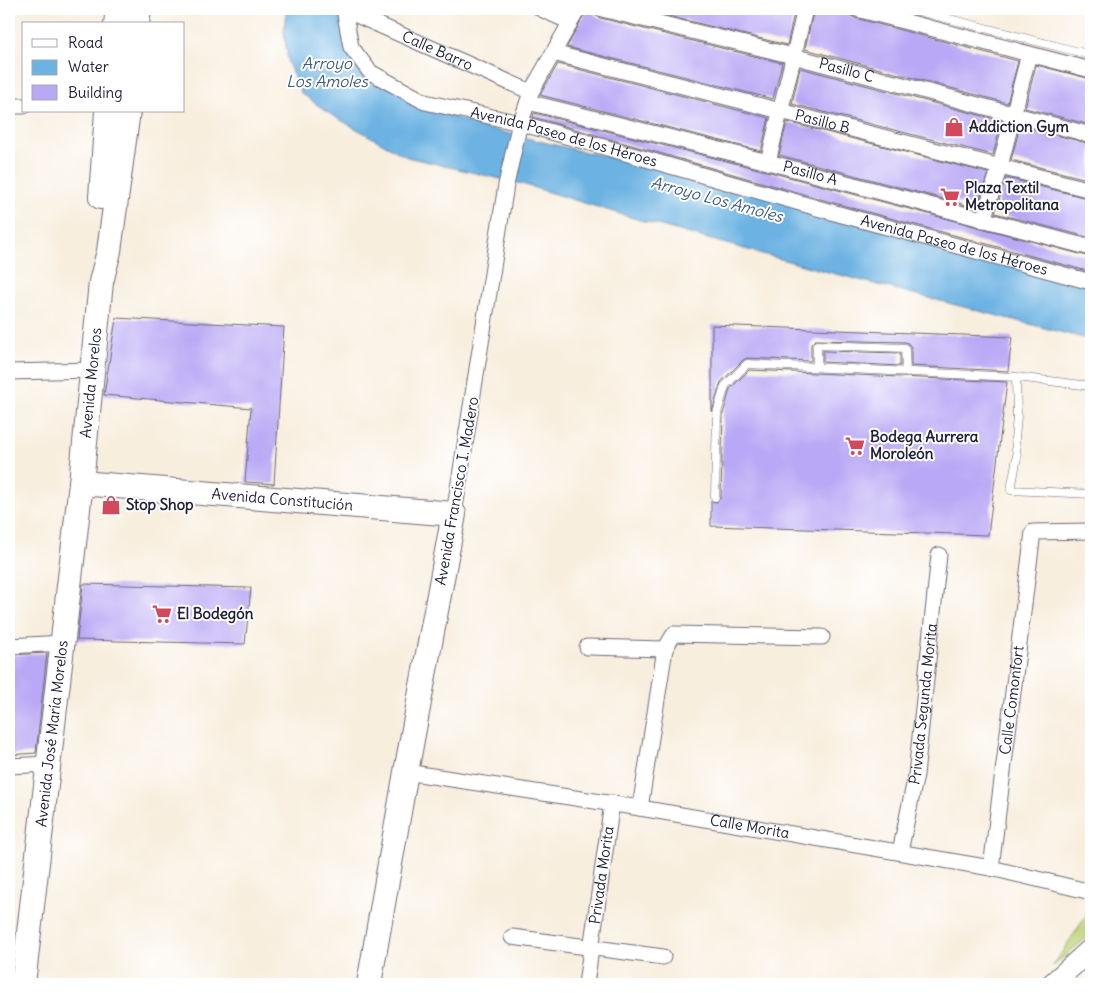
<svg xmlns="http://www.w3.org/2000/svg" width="1100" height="993" viewBox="0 0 1100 993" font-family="Delius,sans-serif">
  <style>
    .green { fill: #c0d376; stroke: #717a58 }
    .water { fill: #6cb2e2; stroke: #476a8e }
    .building { fill: #b9a8f5 }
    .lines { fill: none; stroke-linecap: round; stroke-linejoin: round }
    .lane-casing { stroke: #6d6974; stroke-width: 9 }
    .street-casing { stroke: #6d6974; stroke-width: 17 }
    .secondary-casing { stroke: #6d6974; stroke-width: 23 }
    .primary-casing { stroke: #6d6974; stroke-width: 26 }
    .lane { stroke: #fff; stroke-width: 8 }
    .street { stroke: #fff; stroke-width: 15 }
    .secondary { stroke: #fff; stroke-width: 21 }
    .primary { stroke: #fff; stroke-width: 24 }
    .labels { text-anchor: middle; stroke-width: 4; stroke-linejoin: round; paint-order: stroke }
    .street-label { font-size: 15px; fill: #22223b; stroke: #fff }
    .poi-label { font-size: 15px; font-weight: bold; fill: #22223b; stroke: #fff; text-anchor: start }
    .water-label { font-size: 16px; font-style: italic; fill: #405c7e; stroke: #fff }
  </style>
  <rect width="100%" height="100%" fill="#fff"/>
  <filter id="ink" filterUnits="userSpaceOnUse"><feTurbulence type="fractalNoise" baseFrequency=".02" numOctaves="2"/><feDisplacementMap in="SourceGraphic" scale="10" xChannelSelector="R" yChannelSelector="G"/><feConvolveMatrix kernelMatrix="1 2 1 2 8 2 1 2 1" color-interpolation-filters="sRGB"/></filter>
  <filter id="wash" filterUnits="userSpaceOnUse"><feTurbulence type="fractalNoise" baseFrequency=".0096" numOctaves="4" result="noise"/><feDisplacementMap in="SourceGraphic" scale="20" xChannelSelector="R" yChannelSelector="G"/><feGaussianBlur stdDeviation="1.12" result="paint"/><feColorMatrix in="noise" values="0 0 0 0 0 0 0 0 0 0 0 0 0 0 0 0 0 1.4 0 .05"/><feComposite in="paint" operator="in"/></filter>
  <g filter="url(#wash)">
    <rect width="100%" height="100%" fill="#f8eede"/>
    <!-- green -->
    <path class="green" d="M 1091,908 L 1091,934 L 1053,966 Z"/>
    <!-- water -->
    <path class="water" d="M 286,9 L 340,9 L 348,47 L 424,107 L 490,129 L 580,151 L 672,169 L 1091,284 L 1091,340 L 813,268 L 643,221 L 522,184 L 407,157 L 330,114 L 301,93 L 288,63 L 284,32 Z"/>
    <g id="blocks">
      <!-- building -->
      <path class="building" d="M 587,9 L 593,9 L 595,15 L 600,18 L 782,63 L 773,99 L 567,47 Z
        M 640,9 L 795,9 L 787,45 Z
        M 814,9 L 848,9 L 850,15 L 855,18 L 1018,61 L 1007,103 L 805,49 Z
        M 558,64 L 769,118 L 761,151 L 540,95 Z
        M 1036,65 L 1091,79 L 1091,125 L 1025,108 Z
        M 800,68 L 1002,121 L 993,155 L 792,104 Z
        M 534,113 L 766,171 L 1091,257 L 1091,272 L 838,204 L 533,117 Z
        M 787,122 L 988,173 L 977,208 L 779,155 Z
        M 1020,126 L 1091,144 L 1091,180 L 1011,160 Z
        M 1006,178 L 1091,199 L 1091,238 L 995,213 Z
        M 116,318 L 284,327 L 274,484 L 245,482 L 251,408 L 104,395 Z
        M 712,325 L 1012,337 L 1008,371 L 911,366 L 911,347 L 908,343 L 905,342 L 815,340 L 811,344 L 811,361 L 747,358 L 743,360 L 721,382 L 712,412 Z
        M 823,351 L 900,353 L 900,366 L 823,362 Z
        M 749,370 L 1007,382 L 988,535 L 711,526 L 711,501 L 717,502 L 721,497 L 723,414 L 730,389 Z
        M 83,584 L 251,588 L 245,644 L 77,640 Z
        M 47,653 L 36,753 L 9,755 L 9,655 Z"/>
    </g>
  </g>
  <g filter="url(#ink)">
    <use href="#blocks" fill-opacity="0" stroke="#6d6974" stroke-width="1"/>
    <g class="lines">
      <defs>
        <path id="lane" d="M 910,9 L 1091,55
          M 817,367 L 817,345 L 905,348 L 906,372
          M 1016,377 L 1017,416 L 1015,439 L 1017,457 L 1011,490 L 1091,494
          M 715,497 L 717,413 L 725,386 L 747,364 L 1016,377 L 1091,386"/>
        <g id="street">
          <path id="s1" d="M 344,9 L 351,47 L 370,72 L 425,102 L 520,123 L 835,213 L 1091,282"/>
          <path d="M 541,9 L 570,22"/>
          <path id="s2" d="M 602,9 L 793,56 L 1091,135"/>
          <path d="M 857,9 L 1091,70"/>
          <path id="s3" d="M 345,10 L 531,92"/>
          <path id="s4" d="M 553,53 L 1091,190"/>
          <path id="s5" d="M 528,102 L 768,162 L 1091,248"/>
          <path d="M 9,106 L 24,106"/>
          <path d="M 768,162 L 805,9"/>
          <path d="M 983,220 L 1000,166 L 1029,54"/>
          <path d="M 9,372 L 93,370"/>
          <path d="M 454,514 L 506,185 L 518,131 L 531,92 L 578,9"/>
          <path d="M 9,646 L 63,643"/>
          <path d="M 587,647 L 665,649"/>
          <path d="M 9,766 L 48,764"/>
          <path id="s6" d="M 406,772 L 640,808 L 991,868 L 1091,892"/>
          <path d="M 640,808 L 665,649 L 674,634 L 822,637"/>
          <path id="s7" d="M 900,852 L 916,775 L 939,555"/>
          <path id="s8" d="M 991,868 L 1033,532 L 1091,531"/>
          <path d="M 512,937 L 663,957"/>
          <path id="s9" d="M 586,984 L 612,803"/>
        </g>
        <path id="secondary" d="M 1052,984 L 1091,949"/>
        <g id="primary">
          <path d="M 116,24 L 118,9"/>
          <path d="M 137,24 L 139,9"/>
          <path d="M 101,197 L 107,111"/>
          <path id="s10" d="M 81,483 L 454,514 L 406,772 L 369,984"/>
          <path id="s11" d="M 23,984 L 81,483 L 101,282 L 109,251 L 128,111"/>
        </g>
      </defs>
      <!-- lane casing -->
      <use href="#lane" class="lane-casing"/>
      <!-- street casing -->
      <use href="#street" class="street-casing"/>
      <!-- secondary casing -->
      <use href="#secondary" class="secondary-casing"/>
      <!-- primary casing -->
      <use href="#primary" class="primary-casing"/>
      <!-- lane -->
      <use href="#lane" class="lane"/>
      <!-- street -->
      <use href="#street" class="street"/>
      <!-- secondary -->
      <use href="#secondary" class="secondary"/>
      <!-- primary -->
      <use href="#primary" class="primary"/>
    </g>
  </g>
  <!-- icons -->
  <defs>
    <symbol id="shop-bare" viewBox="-9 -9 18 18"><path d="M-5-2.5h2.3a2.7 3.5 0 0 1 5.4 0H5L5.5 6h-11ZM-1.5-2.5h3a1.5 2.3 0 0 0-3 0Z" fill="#d1495b" stroke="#fff" stroke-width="2.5" paint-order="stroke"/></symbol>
    <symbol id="supermarket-bare" viewBox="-9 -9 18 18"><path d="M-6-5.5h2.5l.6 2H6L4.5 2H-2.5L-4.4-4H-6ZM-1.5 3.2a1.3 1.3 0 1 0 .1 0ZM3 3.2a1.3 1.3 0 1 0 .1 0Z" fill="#d1495b" stroke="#fff" stroke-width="2.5" paint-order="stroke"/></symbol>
  </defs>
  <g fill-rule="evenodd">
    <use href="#shop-bare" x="940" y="113" width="28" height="28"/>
    <use href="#supermarket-bare" x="936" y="183" width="28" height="28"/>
    <use href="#supermarket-bare" x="841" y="432" width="28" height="28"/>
    <use href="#shop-bare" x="97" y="491" width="28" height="28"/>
    <use href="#supermarket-bare" x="148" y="600" width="28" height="28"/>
  </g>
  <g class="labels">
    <!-- street labels -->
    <g class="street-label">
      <text dy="5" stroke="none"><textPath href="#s3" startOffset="101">Calle Barro</textPath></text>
      <text dy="5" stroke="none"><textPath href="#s2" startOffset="252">Pasillo C</textPath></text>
      <text dy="5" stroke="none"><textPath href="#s4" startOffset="278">Pasillo B</textPath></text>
      <text dy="5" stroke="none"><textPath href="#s1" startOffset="276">Avenida Paseo de los Héroes</textPath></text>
      <text dy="5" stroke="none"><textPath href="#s5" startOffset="291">Pasillo A</textPath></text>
      <text dy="5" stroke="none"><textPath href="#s1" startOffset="681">Avenida Paseo de los Héroes</textPath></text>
      <text dy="5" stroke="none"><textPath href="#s11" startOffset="605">Avenida Morelos</textPath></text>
      <text transform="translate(457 491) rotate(-80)" y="5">Avenida Francisco I. Madero</text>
      <text dy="5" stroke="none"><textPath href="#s10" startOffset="202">Avenida Constitución</textPath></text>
      <text dy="5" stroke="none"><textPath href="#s8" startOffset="169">Calle Comonfort</textPath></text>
      <text dy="5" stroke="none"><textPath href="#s7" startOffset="150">Privada Segunda Morita</textPath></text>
      <text dy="5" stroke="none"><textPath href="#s11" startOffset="252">Avenida José María Morelos</textPath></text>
      <text dy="5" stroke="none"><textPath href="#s6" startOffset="348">Calle Morita</textPath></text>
      <text dy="5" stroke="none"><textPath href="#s9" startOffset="110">Privada Morita</textPath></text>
    </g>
    <!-- poi labels -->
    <g class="poi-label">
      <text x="969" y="132">Addiction Gym</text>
      <text x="965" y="193">Plaza Textil<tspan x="965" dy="17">Metropolitana</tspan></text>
      <text x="870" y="442">Bodega Aurrera<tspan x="870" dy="17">Moroleón</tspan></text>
      <text x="126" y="510">Stop Shop</text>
      <text x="177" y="619">El Bodegón</text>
    </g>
    <!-- water labels -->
    <g class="water-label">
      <text x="327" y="69">Arroyo<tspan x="327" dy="18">Los Amoles</tspan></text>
      <text transform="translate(717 199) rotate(15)" y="6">Arroyo Los Amoles</text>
    </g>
  </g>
  <!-- margin -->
  <rect width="1100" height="993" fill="none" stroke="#fff" stroke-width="30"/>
  <!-- legend -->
  <rect x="22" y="22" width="162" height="90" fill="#ffffff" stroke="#a7a7b1"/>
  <rect x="32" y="39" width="25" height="8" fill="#ffffff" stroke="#a7a7b1"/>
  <text x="68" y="48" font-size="15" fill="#22223b">Road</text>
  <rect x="32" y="60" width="25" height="15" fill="#6cb2e2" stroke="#a7a7b1"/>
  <text x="68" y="72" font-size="15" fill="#22223b">Water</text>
  <rect x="32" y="85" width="25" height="15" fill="#b9a8f5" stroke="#a7a7b1"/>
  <text x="68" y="98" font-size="15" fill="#22223b">Building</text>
</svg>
